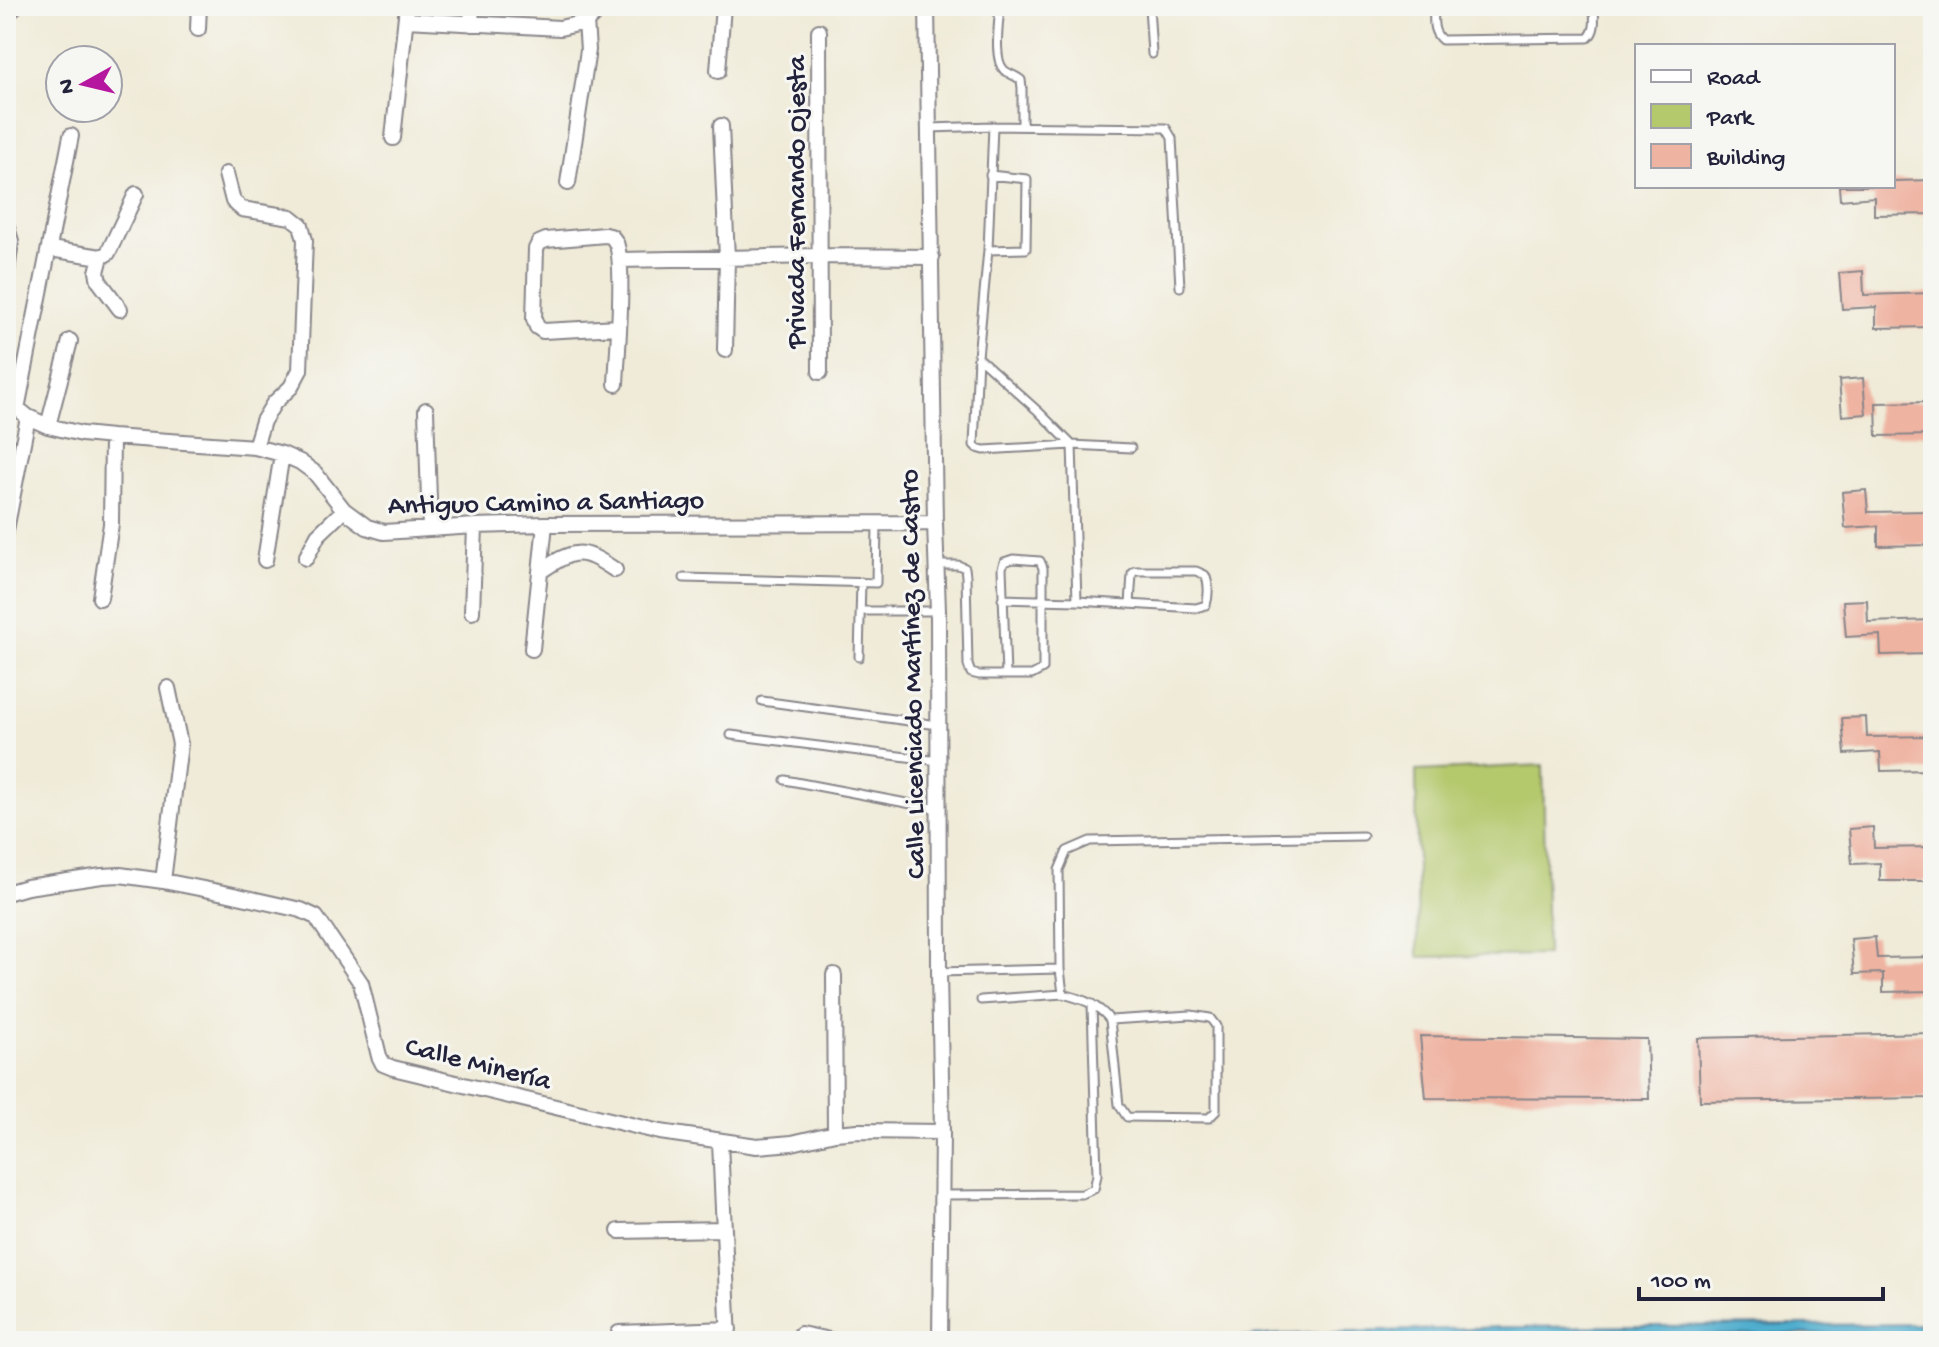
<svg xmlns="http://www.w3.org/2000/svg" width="1939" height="1347" viewBox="0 0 1939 1347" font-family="'Gochi Hand',sans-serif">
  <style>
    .green { fill: #b4c86c; stroke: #6b7554; stroke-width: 2 }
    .water { fill: #4fadcd; stroke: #386884; stroke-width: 2 }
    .building { fill: #efb3a1 }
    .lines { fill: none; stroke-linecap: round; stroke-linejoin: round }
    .service-casing { stroke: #89868a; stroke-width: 11 }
    .minor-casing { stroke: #89868a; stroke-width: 18 }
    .service { stroke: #fff; stroke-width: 7 }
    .minor { stroke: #fff; stroke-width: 14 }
    .labels { text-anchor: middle; stroke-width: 6; stroke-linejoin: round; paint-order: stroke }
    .street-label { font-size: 28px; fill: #22223b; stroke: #f6f6f2 }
  </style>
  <rect width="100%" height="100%" fill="#f6f6f2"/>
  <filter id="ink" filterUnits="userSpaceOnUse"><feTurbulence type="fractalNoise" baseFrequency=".0125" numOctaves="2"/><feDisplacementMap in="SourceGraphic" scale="16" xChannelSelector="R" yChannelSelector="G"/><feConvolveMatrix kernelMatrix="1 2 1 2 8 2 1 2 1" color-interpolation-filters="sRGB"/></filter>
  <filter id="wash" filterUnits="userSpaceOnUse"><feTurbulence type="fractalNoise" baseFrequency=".006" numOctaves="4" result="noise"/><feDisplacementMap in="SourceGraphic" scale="32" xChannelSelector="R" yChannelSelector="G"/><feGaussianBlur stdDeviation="1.8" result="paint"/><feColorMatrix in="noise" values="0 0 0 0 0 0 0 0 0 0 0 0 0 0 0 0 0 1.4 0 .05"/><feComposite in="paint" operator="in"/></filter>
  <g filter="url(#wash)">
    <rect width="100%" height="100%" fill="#f0ebd8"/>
    <!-- green -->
    <path class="green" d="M 1543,765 L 1547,955 L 1418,957 L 1416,771 Z"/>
    <!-- water -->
    <path class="water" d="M 1933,1324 L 1933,1334 L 1782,1334 L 1478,1341 L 1182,1341 L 1264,1335 L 1503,1327 Z"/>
    <g id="blocks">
      <!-- building -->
      <path class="building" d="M 1933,180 L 1933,214 L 1874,215 L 1874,197 L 1840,200 L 1839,186 L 1893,186 L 1893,181 Z
        M 1863,271 L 1864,295 L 1933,293 L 1933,327 L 1876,328 L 1876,307 L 1842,309 L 1839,273 Z
        M 1863,378 L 1866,414 L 1842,416 L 1839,380 Z
        M 1933,402 L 1933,435 L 1877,436 L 1876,403 Z
        M 1866,490 L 1868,512 L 1933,511 L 1933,545 L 1878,546 L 1878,526 L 1845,528 L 1842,492 Z
        M 1867,600 L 1868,622 L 1933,620 L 1933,654 L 1881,655 L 1880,635 L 1846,637 L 1843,601 Z
        M 1866,717 L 1867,737 L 1933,736 L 1933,770 L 1881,771 L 1880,752 L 1845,754 L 1842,718 Z
        M 1873,827 L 1874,848 L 1933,847 L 1933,881 L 1880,881 L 1880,863 L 1852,864 L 1849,829 Z
        M 1875,937 L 1877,958 L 1933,957 L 1933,991 L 1883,992 L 1883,973 L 1854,974 L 1851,939 Z
        M 1933,1033 L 1933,1098 L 1700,1101 L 1698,1038 Z
        M 1420,1036 L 1647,1039 L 1649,1099 L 1426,1098 Z"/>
    </g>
  </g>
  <g filter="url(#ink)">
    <use href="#blocks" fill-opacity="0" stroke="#89868a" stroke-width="2"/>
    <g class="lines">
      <defs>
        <path id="service" d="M 1000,6 C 999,22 993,59 1004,70 C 1009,74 1016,76 1021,80 L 1022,88 L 1022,126
          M 1149,6 L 1152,54
          M 1434,6 C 1434,19 1431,31 1442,40 L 1588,38 C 1597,30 1594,18 1594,6
          M 993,126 L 988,250 L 978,357 L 1038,411 L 1072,445 L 1131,448
          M 929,128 L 993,126 L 1166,128 L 1172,138 L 1180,287
          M 988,250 L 1026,249 L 1027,179 L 990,175
          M 978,357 L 974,445 L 977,448 L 984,450 L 1072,445 L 1077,601
          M 937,565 L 958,565 L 965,568 L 966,576 L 968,665 L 971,673 L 979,675 L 1032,675 L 1043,669 L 1043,568 L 1040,561 L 1013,559 L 1004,562 L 1002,568 L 1006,675
          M 684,578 L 876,583 L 877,524
          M 1002,599 L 1077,601 L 1196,608 L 1206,605 C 1209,596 1209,583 1205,575 L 1196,571 L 1135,571 L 1132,574 L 1130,604
          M 860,611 L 938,611
          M 859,657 L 861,582
          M 762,701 L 938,725
          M 731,735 L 939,761
          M 785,780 L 938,809
          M 939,972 L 1060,969 L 1059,870 L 1067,851 L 1090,841 L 1363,836
          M 1063,994 C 1082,999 1098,1004 1110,1020 L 1119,1105 L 1127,1117 L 1209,1118 L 1216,1111 L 1216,1026 L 1210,1018 L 1191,1015 L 1110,1020
          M 981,1000 L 1063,994 L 1060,969
          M 943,1195 L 1082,1194 L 1094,1189 L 1097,1175 L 1092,1004"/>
        <path id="minor" d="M 927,6 L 935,523 L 938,611 L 939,972 L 942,1132 L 940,1341
          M 6,13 L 10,12 L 15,6
          M 406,20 L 560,28 L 586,22
          M 471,24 L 472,6
          M 198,29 L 199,6
          M 819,31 L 820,372
          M 718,71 L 723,6
          M 721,126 L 727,258 L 725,350
          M 393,138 L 407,6
          M 226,174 L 233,201 L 242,209 L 291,217 L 301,225 L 305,240 L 300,370 L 291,387 L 274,403 L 263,421 L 255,447
          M 568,183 L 588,50 L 586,22 L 603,6
          M 6,225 L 11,241 L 6,279
          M 50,249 L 101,257 L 108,253 L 136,194
          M 101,257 L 97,272 L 99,281 L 120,309
          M 620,260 L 820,256 L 932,257
          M 616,384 C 617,358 626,258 615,241 C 611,235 611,236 605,235 L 546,240 L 539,243 L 536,249 L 534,319 L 537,327 L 543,331 L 619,327
          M 6,399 L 28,417 L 48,426 L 82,434 L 112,437 L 255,447 L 282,454 L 300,462 L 315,473 L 344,510 L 367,527 L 384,532 L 475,526 L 545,524 L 935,523
          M 17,409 L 71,136
          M 426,410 L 430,529
          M 48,426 L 70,341
          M 6,530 L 28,417
          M 306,558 L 318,535 L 344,510
          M 265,560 L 282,454
          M 541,571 C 574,549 581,547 615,570
          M 100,598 L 111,524 L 112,437
          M 472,612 L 475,526
          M 532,649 L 545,524
          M 163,881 L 180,744 L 168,688
          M 6,893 L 27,887 L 102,876 L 120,875 L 163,881 L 229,894 L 301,910 L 316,917 L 361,983 L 379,1056 L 383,1064 L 393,1068 L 660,1132 L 757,1146 L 792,1143 L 835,1133 L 858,1131 L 942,1132
          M 834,975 L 835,1133
          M 720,1142 L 729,1341
          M 619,1231 L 724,1229
          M 619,1333 L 729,1329
          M 801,1334 L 834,1341"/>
      </defs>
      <!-- service casing -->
      <use href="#service" class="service-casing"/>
      <!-- minor casing -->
      <use href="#minor" class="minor-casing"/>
      <!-- service -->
      <use href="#service" class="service"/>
      <!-- minor -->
      <use href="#minor" class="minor"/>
    </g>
  </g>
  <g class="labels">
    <!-- street labels -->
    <g class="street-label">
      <text transform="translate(794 202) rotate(-90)" y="10">Privada Fernando Ojesta</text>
      <text transform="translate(546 500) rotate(-1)" y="10">Antiguo Camino a Santiago</text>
      <text transform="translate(910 674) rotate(-91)" y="10">Calle Licenciado Martínez de Castro</text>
      <text transform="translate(479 1061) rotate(14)" y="10">Calle Minería</text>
    </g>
  </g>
  <!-- margin -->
  <rect width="1939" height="1347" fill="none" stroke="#f6f6f2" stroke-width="32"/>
  <!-- legend -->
  <rect x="1635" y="44" width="260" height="144" fill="#f6f6f2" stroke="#a1a1a9" stroke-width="2"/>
  <rect x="1651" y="70" width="40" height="12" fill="#ffffff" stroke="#a1a1a9" stroke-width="2"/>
  <text x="1707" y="84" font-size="24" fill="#22223b">Road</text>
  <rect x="1651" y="104" width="40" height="24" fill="#b4c86c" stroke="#a1a1a9" stroke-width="2"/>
  <text x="1707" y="124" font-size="24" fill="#22223b">Park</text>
  <rect x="1651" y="144" width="40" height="24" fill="#efb3a1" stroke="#a1a1a9" stroke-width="2"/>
  <text x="1707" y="164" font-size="24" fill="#22223b">Building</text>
  <!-- north arrow -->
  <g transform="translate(84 84) rotate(262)"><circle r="38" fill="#f6f6f2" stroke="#a1a1a9" stroke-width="2"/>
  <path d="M0-6L14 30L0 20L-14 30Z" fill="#b5179e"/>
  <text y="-12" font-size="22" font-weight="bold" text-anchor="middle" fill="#22223b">N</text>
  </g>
  <!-- scale -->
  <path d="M1639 1287v12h244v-12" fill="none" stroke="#22223b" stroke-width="4"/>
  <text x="1651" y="1287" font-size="24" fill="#22223b" stroke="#f6f6f2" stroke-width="6" paint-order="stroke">100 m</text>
</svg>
